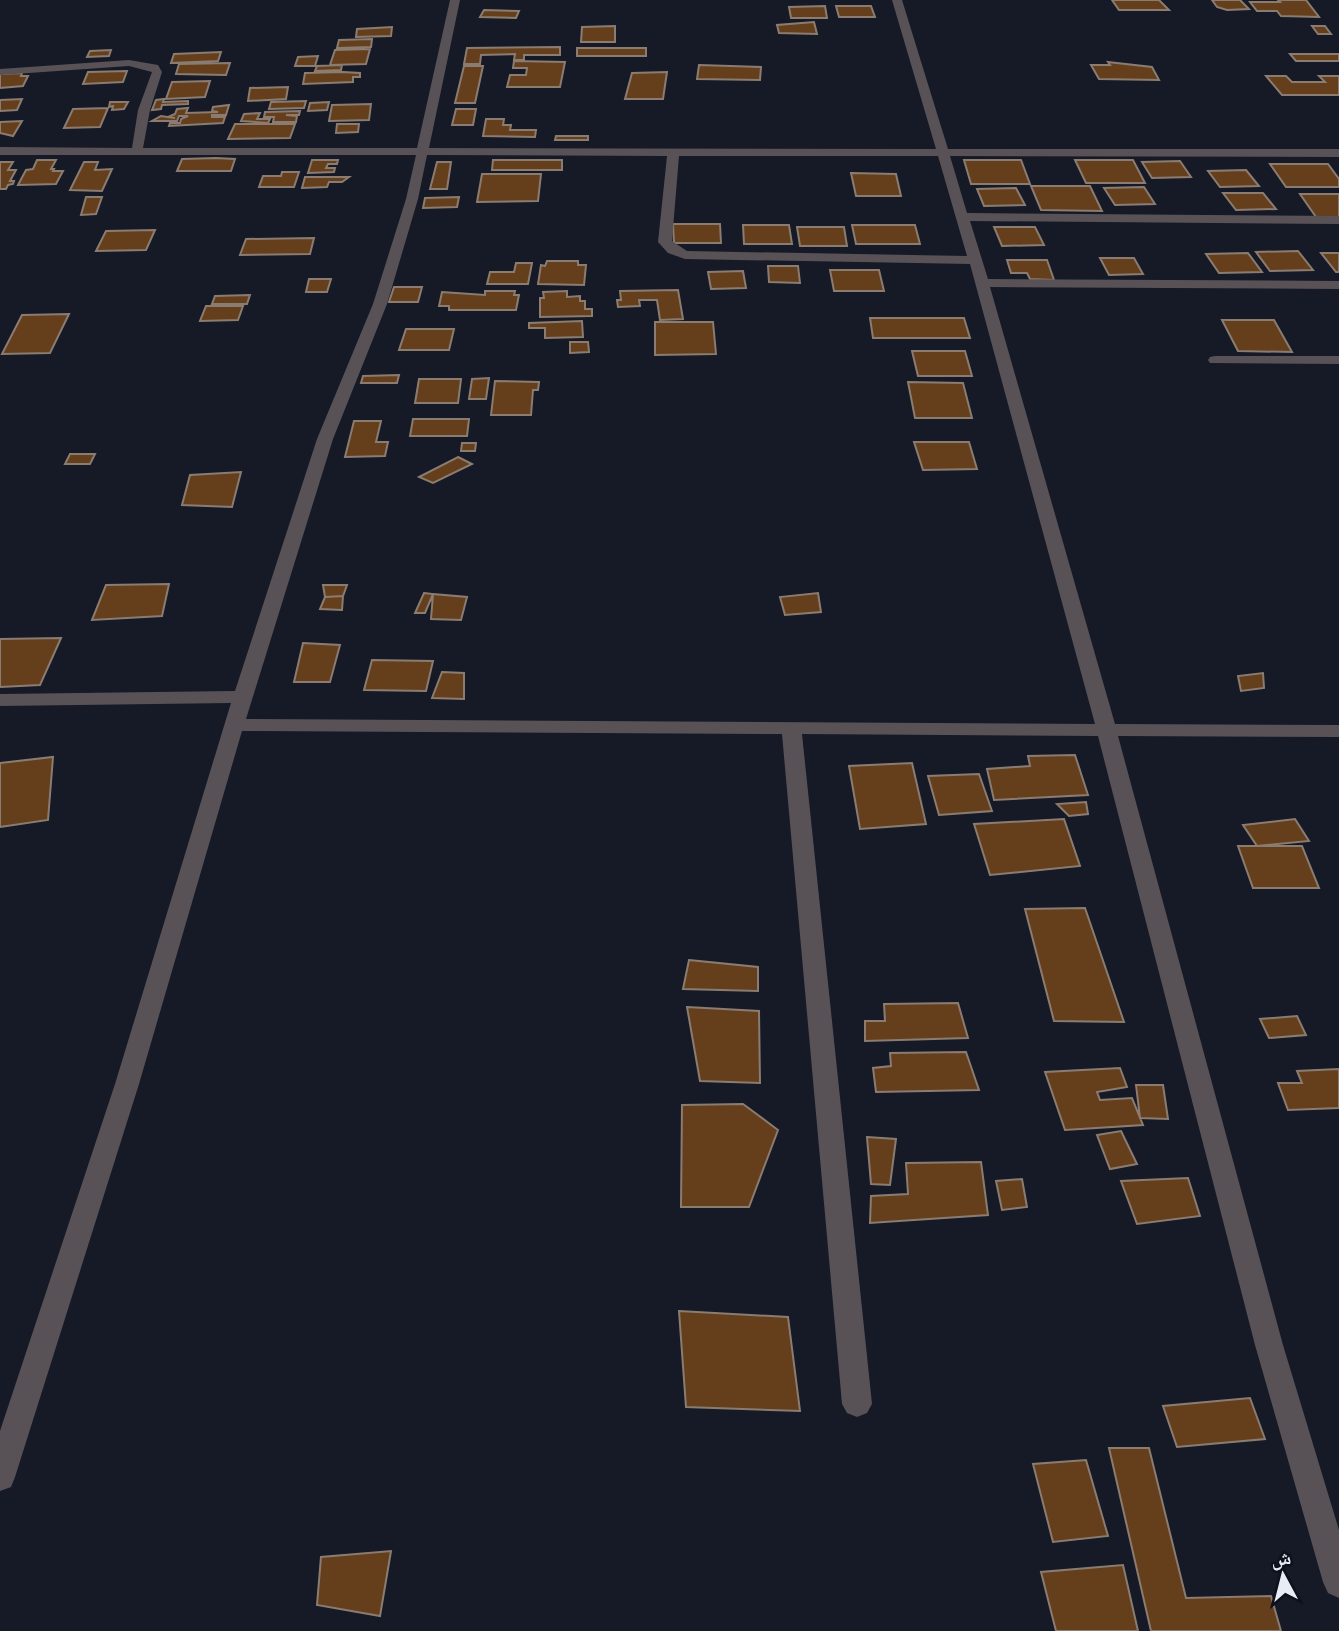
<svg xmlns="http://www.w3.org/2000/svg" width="1339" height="1631" viewBox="0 0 1339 1631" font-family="'Fira Sans Condensed','Noto Naskh Arabic',sans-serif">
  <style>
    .building { fill: #653e1c; stroke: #8a7c71; stroke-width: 2 }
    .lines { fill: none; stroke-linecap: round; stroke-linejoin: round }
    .minor { fill: #585257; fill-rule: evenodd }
  </style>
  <rect width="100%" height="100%" fill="#151a26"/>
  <!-- building -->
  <path class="building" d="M 1112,0 L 1159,0 L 1169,10 L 1119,10 Z
    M 1212,0 L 1240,0 L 1249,9 L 1227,10 L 1217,7 Z
    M 1278,0 L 1306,0 L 1319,17 L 1281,16 L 1277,11 L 1257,11 L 1250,2 L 1280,2 Z
    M 825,6 L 827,18 L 791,18 L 789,7 Z
    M 836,6 L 871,6 L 875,17 L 839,17 Z
    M 484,10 L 519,11 L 516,18 L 480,17 Z
    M 814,22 L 817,34 L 779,33 L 777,25 Z
    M 615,26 L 615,42 L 581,42 L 582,27 Z
    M 1312,26 L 1325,26 L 1331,34 L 1318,34 Z
    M 392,27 L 391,36 L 356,37 L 357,29 Z
    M 372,39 L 371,47 L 337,48 L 339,40 Z
    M 560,47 L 560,55 L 524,55 L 524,60 L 514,60 L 515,54 L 481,55 L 480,64 L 464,64 L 467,48 Z
    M 577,48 L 646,48 L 646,56 L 577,56 Z
    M 370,49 L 366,64 L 330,65 L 335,50 Z
    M 111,50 L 109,56 L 87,57 L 90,51 Z
    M 221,52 L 218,61 L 171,63 L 174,54 Z
    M 1290,54 L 1339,54 L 1339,61 L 1296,61 Z
    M 318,56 L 315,66 L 295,66 L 298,57 Z
    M 514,61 L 565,62 L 560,87 L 507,87 L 510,75 L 526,75 L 527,68 L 513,68 Z
    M 1108,62 L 1152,67 L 1159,80 L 1099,79 L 1091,65 L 1110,65 Z
    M 230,63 L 226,75 L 176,74 L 179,64 Z
    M 342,65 L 341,70 L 315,71 L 317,66 Z
    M 699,65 L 761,67 L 760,80 L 697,79 Z
    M 464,66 L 483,66 L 475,103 L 455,103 Z
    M 127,71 L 123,82 L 83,84 L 88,72 Z
    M 343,72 L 360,73 L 360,77 L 353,77 L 353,82 L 303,84 L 305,73 Z
    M 667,72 L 663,99 L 625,99 L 632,73 Z
    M 22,73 L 21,76 L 28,76 L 23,86 L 0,88 L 0,74 Z
    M 1266,76 L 1286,76 L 1292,82 L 1325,82 L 1319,76 L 1339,76 L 1339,95 L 1282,95 Z
    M 210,81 L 205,97 L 166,99 L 172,82 Z
    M 288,87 L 286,99 L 248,101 L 250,88 Z
    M 22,99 L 17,110 L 0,111 L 0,100 Z
    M 164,99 L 163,102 L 188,101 L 188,104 L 162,105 L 161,109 L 152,110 L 156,100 Z
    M 306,101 L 304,108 L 269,109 L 271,102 Z
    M 110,102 L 128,102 L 124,109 L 112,110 L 113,106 L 109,107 Z
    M 329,102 L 327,110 L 308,111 L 310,103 Z
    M 371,104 L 369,120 L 329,121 L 332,105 Z
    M 229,105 L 226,115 L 212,115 L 212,117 L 225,117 L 223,123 L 169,126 L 170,123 L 180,123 L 181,119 L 188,116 L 179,116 L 177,121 L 152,121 L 161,116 L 175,118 L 168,117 L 175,114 L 177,109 L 188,108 L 186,113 L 218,112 L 212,111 L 213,107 Z
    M 108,108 L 100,127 L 64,128 L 73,109 Z
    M 456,109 L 476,109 L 473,125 L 452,125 Z
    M 300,111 L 299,115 L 286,115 L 297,116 L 296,122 L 273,122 L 274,117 L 264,117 L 265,112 Z
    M 260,113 L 257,119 L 270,119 L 268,123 L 241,121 L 244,114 Z
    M 486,119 L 504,119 L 503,125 L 511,125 L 510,130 L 536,130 L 535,137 L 483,136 Z
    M 22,121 L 13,136 L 0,133 L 0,122 Z
    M 235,124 L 295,124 L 290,138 L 228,139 Z
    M 337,124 L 359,124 L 358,132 L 336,133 Z
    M 556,136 L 588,136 L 588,140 L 555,140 Z
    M 216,158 L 235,159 L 231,171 L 177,171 L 182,159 Z
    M 37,160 L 56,160 L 51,169 L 54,169 L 53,171 L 63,171 L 56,184 L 18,185 L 26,170 L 33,169 Z
    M 312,160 L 338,160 L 337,164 L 328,164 L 326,168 L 335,168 L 334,172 L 308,173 Z
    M 493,160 L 562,160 L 562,170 L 492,170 Z
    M 964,160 L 1021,160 L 1030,184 L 971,184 Z
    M 1075,160 L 1133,160 L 1145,183 L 1086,183 Z
    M 1180,161 L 1191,177 L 1152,178 L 1142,162 Z
    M 0,162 L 13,162 L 8,170 L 16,170 L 10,181 L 14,181 L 13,184 L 8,185 L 6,189 L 0,189 Z
    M 84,162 L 98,162 L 95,170 L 112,169 L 102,191 L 70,190 Z
    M 437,162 L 451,162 L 447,189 L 430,189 Z
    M 1270,164 L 1328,164 L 1339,179 L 1339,187 L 1286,187 Z
    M 1246,170 L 1259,186 L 1220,187 L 1208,171 Z
    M 282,172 L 299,172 L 294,187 L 259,187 L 263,176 L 281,176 Z
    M 851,173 L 896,174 L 901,196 L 856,196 Z
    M 482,174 L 541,174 L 538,201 L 477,202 Z
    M 305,177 L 349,177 L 342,182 L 329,182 L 327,187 L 302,188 Z
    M 1031,186 L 1090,186 L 1102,211 L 1041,210 Z
    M 1144,187 L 1155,204 L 1115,205 L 1104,188 Z
    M 1016,188 L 1025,205 L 984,206 L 977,189 Z
    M 1223,193 L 1263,193 L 1276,209 L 1236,210 Z
    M 1300,194 L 1339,194 L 1339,217 L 1316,217 Z
    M 86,197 L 102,197 L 96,214 L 81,215 Z
    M 459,197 L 457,207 L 423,208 L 425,198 Z
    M 673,224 L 720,224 L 721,243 L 674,243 Z
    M 743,225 L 789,225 L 792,244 L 744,244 Z
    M 852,225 L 915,225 L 920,244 L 856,244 Z
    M 797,227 L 844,227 L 847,246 L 800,246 Z
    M 994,227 L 1035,227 L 1044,245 L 1002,246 Z
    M 155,230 L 146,250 L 96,251 L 106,231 Z
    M 314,238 L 310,254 L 240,255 L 246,239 Z
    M 1298,251 L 1313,270 L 1270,271 L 1256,252 Z
    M 1248,253 L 1262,272 L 1219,273 L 1206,254 Z
    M 1321,253 L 1339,253 L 1339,272 L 1336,272 Z
    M 1100,258 L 1134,258 L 1143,274 L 1109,275 Z
    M 1007,260 L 1047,260 L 1054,280 L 1030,279 L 1027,273 L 1011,273 Z
    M 547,261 L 578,261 L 578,265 L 586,265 L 584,285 L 538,284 L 541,265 L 545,266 Z
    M 516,263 L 532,263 L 528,284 L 487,284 L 490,272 L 514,272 Z
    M 768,266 L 798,266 L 800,283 L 769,282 Z
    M 830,270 L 879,270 L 884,291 L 834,291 Z
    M 743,271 L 746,288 L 711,289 L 708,272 Z
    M 309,279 L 331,279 L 327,292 L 306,292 Z
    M 394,287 L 422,287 L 418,302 L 389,302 Z
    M 678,290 L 683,319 L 660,320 L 657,300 L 639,300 L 640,306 L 618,307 L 617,300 L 621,300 L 620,291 Z
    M 485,291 L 515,291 L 514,295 L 519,295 L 516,310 L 449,310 L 449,306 L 439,306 L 442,292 L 485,295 Z
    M 567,291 L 567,297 L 580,296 L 580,301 L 585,301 L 585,309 L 592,309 L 592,316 L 540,317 L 540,298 L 544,298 L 543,292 Z
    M 250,295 L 247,304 L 212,304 L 215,296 Z
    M 206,306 L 243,306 L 238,320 L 200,321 Z
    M 69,314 L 50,353 L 2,354 L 22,315 Z
    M 870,318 L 964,318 L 970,338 L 873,338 Z
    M 1222,320 L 1274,320 L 1292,352 L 1238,351 Z
    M 582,321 L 583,337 L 545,338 L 545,328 L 529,328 L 529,323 Z
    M 655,322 L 713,322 L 716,354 L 655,355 Z
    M 406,329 L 454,329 L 449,350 L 399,350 Z
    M 570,342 L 588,342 L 589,352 L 570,353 Z
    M 912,351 L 965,351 L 972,376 L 918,376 Z
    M 399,375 L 397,383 L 361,383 L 363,376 Z
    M 489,378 L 486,399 L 469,399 L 472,379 Z
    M 419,379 L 461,379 L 458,403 L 415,403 Z
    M 495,381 L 539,382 L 538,390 L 533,390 L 531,415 L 491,415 Z
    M 908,382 L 963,383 L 972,418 L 915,418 Z
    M 413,419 L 469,419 L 467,436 L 410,436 Z
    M 354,421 L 381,421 L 376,442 L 388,442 L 385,456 L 345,457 Z
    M 914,442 L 969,442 L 977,469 L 923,470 Z
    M 462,443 L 476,443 L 475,451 L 461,451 Z
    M 70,454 L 95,454 L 90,464 L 65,464 Z
    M 458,457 L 472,464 L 433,483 L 419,477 Z
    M 241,472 L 232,507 L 182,505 L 190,475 Z
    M 169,584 L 162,616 L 92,620 L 106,585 Z
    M 323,585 L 347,585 L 343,596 L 325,597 Z
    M 424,593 L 433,594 L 425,613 L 415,613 Z
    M 818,593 L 821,612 L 785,615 L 780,597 Z
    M 433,594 L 467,597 L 461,620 L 431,619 Z
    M 343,596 L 342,610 L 320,609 L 325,597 Z
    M 61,638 L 40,685 L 0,687 L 0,639 Z
    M 303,643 L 340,645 L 330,682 L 294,682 Z
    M 372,660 L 433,661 L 426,691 L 364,690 Z
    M 442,672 L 464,673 L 464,699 L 432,698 Z
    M 1263,673 L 1264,688 L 1241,691 L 1238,676 Z
    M 1075,755 L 1088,795 L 994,800 L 987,769 L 1030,766 L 1028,756 Z
    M 53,757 L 48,820 L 0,827 L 0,763 Z
    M 912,763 L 926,824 L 860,829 L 849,766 Z
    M 979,774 L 992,811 L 939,815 L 928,776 Z
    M 1086,802 L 1088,814 L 1069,816 L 1057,804 Z
    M 1064,819 L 1080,866 L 990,875 L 974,824 Z
    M 1295,819 L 1309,841 L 1257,846 L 1243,825 Z
    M 1238,846 L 1302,846 L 1319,888 L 1253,888 Z
    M 1085,908 L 1124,1022 L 1054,1021 L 1025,909 Z
    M 689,960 L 758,967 L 758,991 L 683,989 Z
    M 958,1003 L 968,1038 L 865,1041 L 865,1021 L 885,1021 L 884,1004 Z
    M 687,1007 L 759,1011 L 760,1083 L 700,1081 Z
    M 1297,1016 L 1306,1035 L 1269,1038 L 1260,1019 Z
    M 966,1052 L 979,1090 L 876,1092 L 873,1068 L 891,1066 L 890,1053 Z
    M 1120,1068 L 1127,1087 L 1097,1092 L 1100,1100 L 1132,1098 L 1143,1125 L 1065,1130 L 1045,1072 Z
    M 1339,1069 L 1339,1108 L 1288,1110 L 1278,1083 L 1302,1083 L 1297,1071 Z
    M 1136,1085 L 1163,1085 L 1168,1119 L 1140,1118 Z
    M 743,1104 L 778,1130 L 749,1207 L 681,1207 L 682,1105 Z
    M 1121,1131 L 1137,1164 L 1110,1169 L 1097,1135 Z
    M 867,1137 L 896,1139 L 890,1185 L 871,1184 Z
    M 981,1162 L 988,1215 L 870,1223 L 871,1196 L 908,1194 L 906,1163 Z
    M 1188,1178 L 1200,1216 L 1137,1224 L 1121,1181 Z
    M 1022,1179 L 1027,1207 L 1002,1210 L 996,1181 Z
    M 679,1311 L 788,1317 L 800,1411 L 686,1407 Z
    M 1250,1398 L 1265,1439 L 1177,1447 L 1163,1406 Z
    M 1109,1448 L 1149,1448 L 1186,1598 L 1271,1596 L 1281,1631 L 1151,1631 Z
    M 1086,1460 L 1108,1536 L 1053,1542 L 1033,1464 Z
    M 391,1551 L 380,1616 L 317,1605 L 321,1557 Z
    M 1123,1565 L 1138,1631 L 1056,1631 L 1041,1572 Z"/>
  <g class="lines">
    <!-- minor -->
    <path class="minor" d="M 450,0 L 460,0 L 429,148 L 936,149 L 892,0 L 902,0 L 948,149 L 1339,149 L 1339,157 L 950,156 L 967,213 L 1339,216 L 1339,224 L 970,221 L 988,279 L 1339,281 L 1339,289 L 990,287 L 1115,724 L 1339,725 L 1339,737 L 1118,736 L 1283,1345 L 1339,1530 L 1339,1598 L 1328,1593 L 1323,1582 L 1255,1345 L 1098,736 L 802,734 L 872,1404 L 867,1413 L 857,1417 L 847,1413 L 842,1404 L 782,734 L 242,731 L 139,1084 L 15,1477 L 11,1487 L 0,1491 L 0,1431 L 115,1084 L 231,703 L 0,706 L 0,694 L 235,691 L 317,439 L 373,304 L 406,199 L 416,155 L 0,155 L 0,147 L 132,148 L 138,110 L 152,72 L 129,66 L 0,75 L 0,69 L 129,60 L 158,65 L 162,72 L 150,110 L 143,148 L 417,148 ZM 427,155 L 667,156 L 658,242 L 668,253 L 685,259 L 970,264 L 1095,724 L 246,719 L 333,439 L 387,304 L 418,199 ZM 679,156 L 938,156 L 967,256 L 687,251 L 672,241 Z
      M 1215,356 L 1339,356 L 1339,364 L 1210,363 L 1208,360 L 1210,357 Z"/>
  </g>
  <!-- north arrow -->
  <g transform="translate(1283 1575) rotate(353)" stroke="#0d111c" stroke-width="5" paint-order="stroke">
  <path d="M0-5L12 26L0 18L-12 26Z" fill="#e8ecf4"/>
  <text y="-10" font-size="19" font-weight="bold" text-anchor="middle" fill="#e8ecf4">ش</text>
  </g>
</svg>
